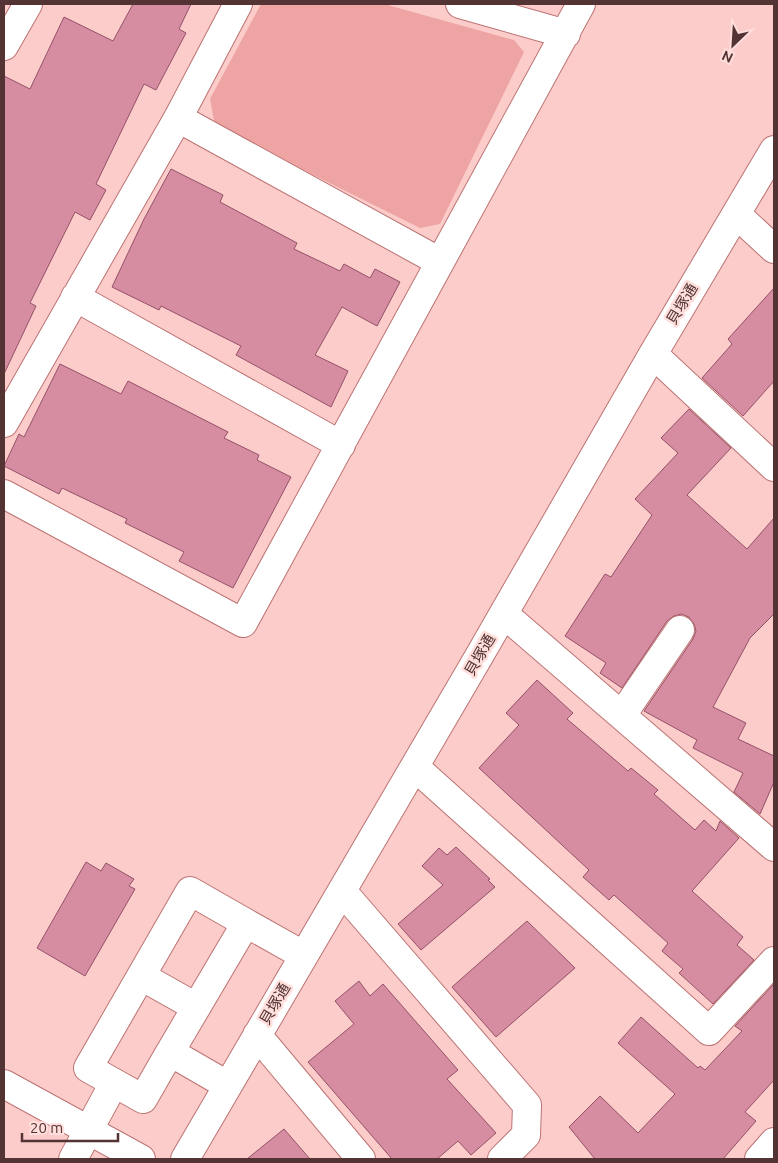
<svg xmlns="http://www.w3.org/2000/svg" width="778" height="1163" viewBox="0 0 778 1163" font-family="Ubuntu,'Noto Sans JP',sans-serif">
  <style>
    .green { fill: #eda4a3 }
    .building { fill: #d68da2; stroke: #945167 }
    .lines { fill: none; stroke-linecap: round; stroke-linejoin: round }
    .minor-casing { stroke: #bc7373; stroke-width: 30 }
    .minor { stroke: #fff; stroke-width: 28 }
    .labels { text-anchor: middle; stroke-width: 5; stroke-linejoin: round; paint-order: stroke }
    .street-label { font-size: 15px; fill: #533333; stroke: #ffdedc }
  </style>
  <rect width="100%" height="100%" fill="#fcccca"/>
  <!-- green -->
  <path class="green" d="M 261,4 L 384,4 L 514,40 L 524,52 L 440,224 L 420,228 L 215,126 L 210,99 Z"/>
  <!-- building -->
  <path class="building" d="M 133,4 L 191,4 L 179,29 L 186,33 L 156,90 L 144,84 L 96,184 L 106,190 L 90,220 L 75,212 L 30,303 L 36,306 L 4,374 L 4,76 L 30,89 L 64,17 L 113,41 Z
    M 171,169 L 223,195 L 220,202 L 297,243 L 294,249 L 340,271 L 344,264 L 370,278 L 375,269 L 400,282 L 377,326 L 342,307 L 315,355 L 348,371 L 331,407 L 236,355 L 241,346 L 161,306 L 159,310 L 112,287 L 144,219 Z
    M 774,288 L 774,381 L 743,416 L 702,378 L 732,344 L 728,339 Z
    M 60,364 L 121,394 L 128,381 L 228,432 L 224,438 L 259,455 L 257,460 L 291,477 L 233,588 L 179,561 L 184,552 L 125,523 L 127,519 L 62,488 L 59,494 L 4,466 L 19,434 L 24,437 Z
    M 689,409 L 731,448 L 687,495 L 747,549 L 774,518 L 774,614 L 750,638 L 713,707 L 746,723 L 738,739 L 774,756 L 774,782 L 760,814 L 734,792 L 743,773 L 693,748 L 697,740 L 644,711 L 693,639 L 696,631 L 694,624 L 689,617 L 681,614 L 674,616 L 667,621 L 622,688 L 600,673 L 606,663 L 565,636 L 605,574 L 611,577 L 652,515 L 635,499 L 678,453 L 661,438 Z
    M 537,680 L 573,713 L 567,719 L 628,771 L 631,768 L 658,790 L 654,794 L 695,830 L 704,820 L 716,831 L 720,821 L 739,838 L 692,891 L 743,937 L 737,945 L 754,960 L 713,1004 L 679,973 L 683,969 L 662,951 L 668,943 L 614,895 L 609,900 L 583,877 L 589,870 L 479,768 L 519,725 L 506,713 Z
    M 456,847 L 490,879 L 488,880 L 495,887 L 421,950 L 398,924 L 443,885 L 422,866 L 439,848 L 447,855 Z
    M 86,862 L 101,871 L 106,863 L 134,879 L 129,886 L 135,889 L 85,976 L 37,948 Z
    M 527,921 L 575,968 L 496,1037 L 452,987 Z
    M 359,981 L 370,996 L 383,984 L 458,1070 L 447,1079 L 496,1133 L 471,1155 L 458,1141 L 437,1159 L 392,1159 L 308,1062 L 354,1024 L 335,1001 Z
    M 774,984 L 774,1080 L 745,1112 L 756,1121 L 723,1159 L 595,1159 L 569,1127 L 600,1096 L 638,1133 L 675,1094 L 618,1043 L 641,1017 L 698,1068 L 700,1066 L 705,1070 L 742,1031 L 735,1026 Z
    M 284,1129 L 310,1159 L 247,1159 Z"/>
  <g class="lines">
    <defs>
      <path id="minor" d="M 460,4 L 566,34
        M 4,46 L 28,4
        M 178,118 L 440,262
        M 736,214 L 774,249
        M 75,297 L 341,445
        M 653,354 L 774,467
        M 4,423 L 178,118 L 238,4
        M 4,494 L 243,623 L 581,4
        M 504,614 L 774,847
        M 622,715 L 680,630
        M 415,767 L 709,1031 L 774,961
        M 342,891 L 527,1105 L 526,1135 L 502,1159
        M 141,976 L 196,1007
        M 257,1035 L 361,1159
        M 170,1052 L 143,1099 L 88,1068 L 190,891 L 246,923
        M 4,1084 L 141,1159
        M 227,1085 L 170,1052 L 246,923 L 303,955
        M 73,1159 L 114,1083
        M 185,1159 L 478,658 L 653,354 L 774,150
        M 759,1159 L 774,1142"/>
    </defs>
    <!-- minor casing -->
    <use href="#minor" class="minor-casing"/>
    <!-- minor -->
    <use href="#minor" class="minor"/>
  </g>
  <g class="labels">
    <!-- street labels -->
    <g class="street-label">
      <text transform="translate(682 304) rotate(-59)" y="5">貝塚通</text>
      <text transform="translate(480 655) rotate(-60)" y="5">貝塚通</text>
      <text transform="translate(275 1004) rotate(-60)" y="5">貝塚通</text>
    </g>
  </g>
  <!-- border -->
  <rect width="778" height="1163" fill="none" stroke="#533333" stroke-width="10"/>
  <!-- north arrow -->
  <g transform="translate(733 45) rotate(205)" stroke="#ffdedc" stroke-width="4" paint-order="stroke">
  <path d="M0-4L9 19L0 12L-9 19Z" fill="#533333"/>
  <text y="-8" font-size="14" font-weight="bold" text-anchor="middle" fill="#533333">N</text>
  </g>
  <!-- scale -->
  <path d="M22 1133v8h96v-8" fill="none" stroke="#533333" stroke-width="2.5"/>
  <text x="30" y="1133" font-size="15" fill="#533333" stroke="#ffdedc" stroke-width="4" paint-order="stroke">20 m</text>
</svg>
